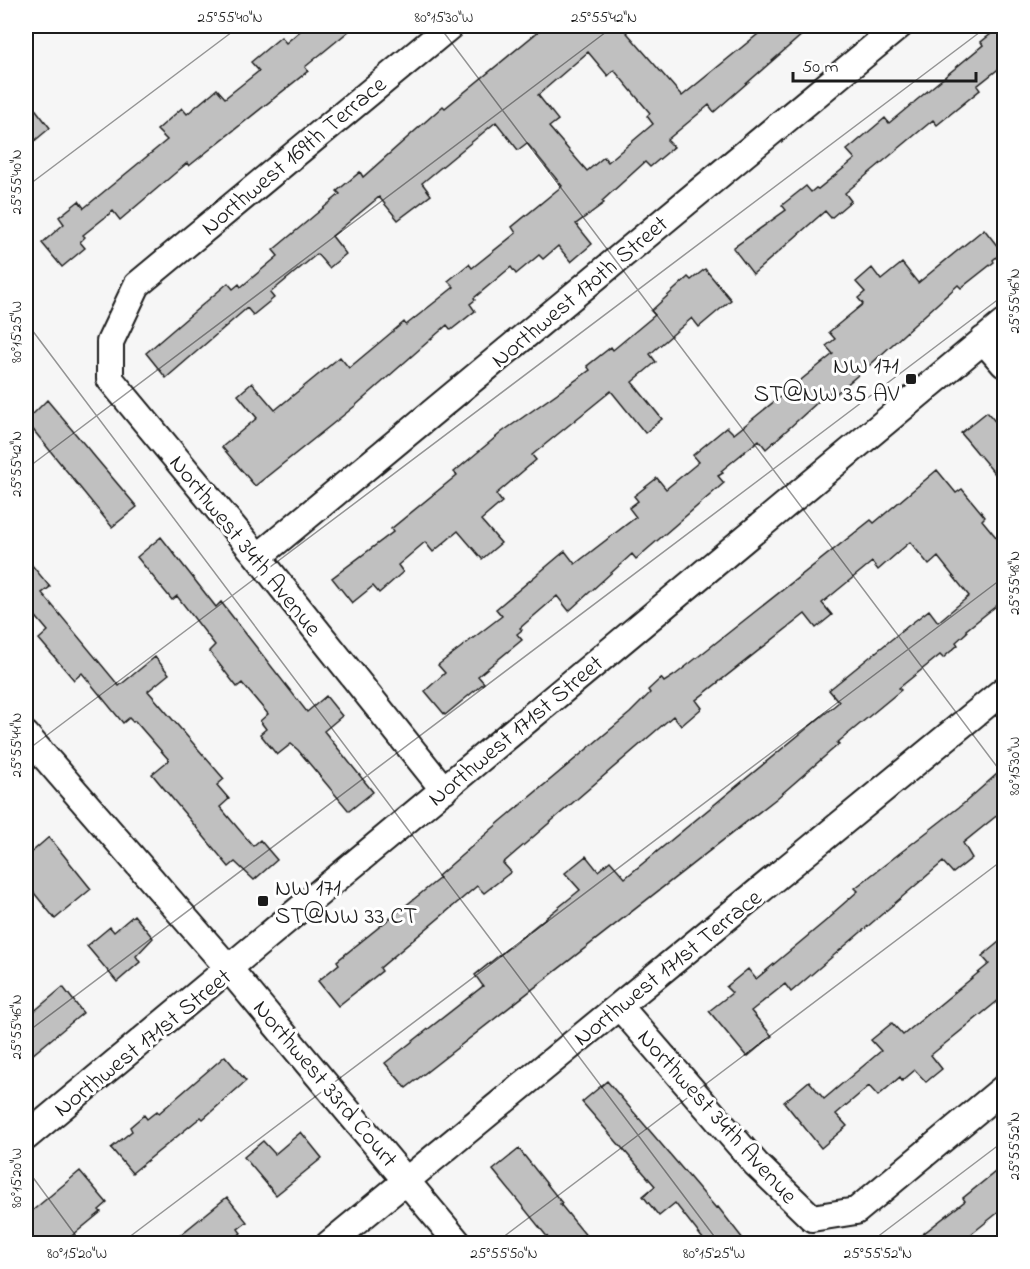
<svg xmlns="http://www.w3.org/2000/svg" width="1030" height="1269" viewBox="0 0 1030 1269" font-family="'Indie Flower',sans-serif">
  <style>
    .building { fill: #c0c0c0; stroke: #1c1c1c; stroke-width: 1.5; fill-rule: evenodd }
    .lines { fill: none; stroke-linecap: round; stroke-linejoin: round }
    .street-casing { stroke: #1c1c1c; stroke-width: 30 }
    .street { stroke: #fff; stroke-width: 26 }
    .ticks { fill: none; stroke: #1c1c1c; stroke-width: 1.5; stroke-opacity: 0.45 }
    .poi-dot { fill: #1c1c1c; stroke: #fff; stroke-width: 2 }
    .labels { text-anchor: middle; stroke-width: 6; stroke-linejoin: round; paint-order: stroke }
    .street-label { font-size: 24px; fill: #1c1c1c; stroke: #fff }
    .poi-label { font-size: 24px; fill: #1c1c1c; stroke: #fff; text-anchor: end }
    .neatline { fill: none; stroke: #1c1c1c; stroke-width: 2 }
    .ticks-label { font-size: 15px; text-anchor: middle; fill: #1c1c1c }
  </style>
  <rect width="100%" height="100%" fill="#f6f6f6"/>
  <filter id="ink" filterUnits="userSpaceOnUse"><feTurbulence type="fractalNoise" baseFrequency=".0167" numOctaves="2"/><feDisplacementMap in="SourceGraphic" scale="12" xChannelSelector="R" yChannelSelector="G"/><feConvolveMatrix kernelMatrix="1 2 1 2 8 2 1 2 1" color-interpolation-filters="sRGB"/></filter>
  <g filter="url(#ink)">
    <!-- building -->
    <path class="building" d="M 306,26 L 355,26 L 305,67 L 308,71 L 189,166 L 187,163 L 120,220 L 113,211 L 83,235 L 85,237 L 80,242 L 85,248 L 62,267 L 42,243 L 64,224 L 59,217 L 79,201 L 84,208 L 167,140 L 157,130 L 182,108 L 187,114 L 217,89 L 225,98 L 259,71 L 251,62 L 281,37 L 286,43 Z
      M 545,26 L 621,26 L 682,96 L 768,26 L 812,26 L 714,112 L 709,105 L 667,140 L 674,147 L 650,167 L 645,162 L 602,201 L 604,203 L 576,224 L 592,244 L 571,262 L 558,246 L 543,259 L 539,255 L 516,274 L 511,267 L 474,298 L 475,300 L 470,304 L 475,311 L 451,330 L 447,325 L 355,406 L 255,486 L 222,447 L 257,418 L 238,395 L 252,383 L 275,410 L 340,357 L 349,368 L 404,322 L 406,325 L 454,287 L 448,281 L 469,264 L 472,268 L 516,233 L 512,227 L 562,186 L 527,143 L 518,150 L 496,122 L 422,183 L 431,195 L 398,220 L 379,197 L 332,236 L 346,254 L 329,268 L 317,254 L 270,293 L 274,298 L 253,315 L 247,308 L 166,378 L 146,353 L 228,283 L 233,289 L 239,284 L 241,287 L 278,256 L 273,250 L 340,194 L 337,191 L 360,172 L 363,177 L 443,106 L 445,108 ZM 588,52 L 608,76 L 614,70 L 650,113 L 647,116 L 653,124 L 608,162 L 604,157 L 587,171 L 549,127 L 558,120 L 538,95 Z
      M 1001,26 L 1005,26 L 1005,71 L 1001,67 L 977,86 L 980,90 L 937,125 L 933,120 L 845,193 L 851,201 L 831,218 L 825,211 L 753,274 L 733,248 L 786,210 L 782,205 L 806,186 L 811,192 L 816,188 L 818,189 L 855,159 L 847,150 L 885,118 L 889,123 L 930,89 L 983,45 L 981,42 Z
      M 26,97 L 50,128 L 26,148 Z
      M 984,229 L 1002,252 L 993,260 L 994,262 L 961,288 L 958,285 L 871,364 L 832,397 L 829,392 L 766,449 L 759,440 L 721,471 L 723,473 L 718,476 L 724,483 L 636,559 L 632,554 L 569,611 L 557,596 L 520,628 L 522,630 L 517,634 L 522,640 L 478,676 L 484,683 L 445,715 L 425,691 L 445,673 L 438,665 L 502,616 L 496,609 L 565,551 L 575,564 L 636,517 L 629,508 L 638,501 L 634,496 L 657,478 L 666,489 L 699,462 L 693,455 L 727,427 L 734,434 L 833,354 L 826,346 L 835,339 L 829,332 L 863,304 L 858,298 L 865,292 L 856,282 L 872,268 L 881,280 L 902,263 L 918,283 Z
      M 705,269 L 731,300 L 699,327 L 692,318 L 650,354 L 656,362 L 632,382 L 662,419 L 645,433 L 611,391 L 532,455 L 536,460 L 496,494 L 502,502 L 481,520 L 501,543 L 482,559 L 458,531 L 433,552 L 425,542 L 398,565 L 403,572 L 379,593 L 373,586 L 352,603 L 332,578 L 393,532 L 391,529 L 457,475 L 454,472 L 502,432 L 590,370 L 587,366 L 611,347 L 613,350 L 655,315 L 651,311 L 688,277 L 691,280 Z
      M 47,400 L 137,507 L 112,527 L 26,421 Z
      M 987,412 L 1005,433 L 1005,486 L 961,433 Z
      M 937,470 L 956,493 L 962,489 L 985,517 L 982,520 L 1005,548 L 1005,599 L 966,630 L 967,632 L 956,642 L 958,645 L 943,658 L 940,655 L 899,688 L 901,690 L 837,743 L 839,744 L 777,798 L 406,1088 L 385,1063 L 483,986 L 475,975 L 580,890 L 565,873 L 586,856 L 598,871 L 610,861 L 625,878 L 839,702 L 829,690 L 908,626 L 929,610 L 938,622 L 969,596 L 938,557 L 929,565 L 910,542 L 878,570 L 872,562 L 822,603 L 832,615 L 816,628 L 805,614 L 696,700 L 702,708 L 681,726 L 673,716 L 503,863 L 511,872 L 484,893 L 477,886 L 380,968 L 382,971 L 338,1006 L 318,981 L 339,964 L 337,961 L 440,878 L 438,876 L 501,821 L 630,713 L 650,693 L 648,690 L 661,678 L 664,682 L 675,675 L 871,520 L 874,523 Z
      M 161,537 L 216,607 L 221,602 L 307,712 L 326,696 L 342,716 L 324,731 L 373,792 L 349,811 L 298,750 L 291,744 L 277,755 L 260,734 L 266,729 L 260,721 L 268,714 L 242,683 L 237,687 L 209,651 L 215,645 L 177,596 L 172,600 L 137,557 Z
      M 26,558 L 50,587 L 42,593 L 119,686 L 155,657 L 169,674 L 148,691 L 224,779 L 217,785 L 229,799 L 220,807 L 253,846 L 260,840 L 277,860 L 254,880 L 235,862 L 229,867 L 152,774 L 169,760 L 135,721 L 133,722 L 129,718 L 123,723 L 82,673 L 74,680 L 39,639 L 48,631 L 27,606 L 26,607 Z
      M 1005,767 L 1005,809 L 963,843 L 972,858 L 953,873 L 943,862 L 791,992 L 785,984 L 751,1011 L 772,1036 L 747,1057 L 709,1011 L 732,993 L 726,987 L 748,969 L 756,979 L 834,914 L 833,913 L 858,891 L 855,888 L 963,804 Z
      M 49,837 L 91,889 L 55,919 L 26,883 L 26,857 Z
      M 134,915 L 153,938 L 136,956 L 140,962 L 117,982 L 87,946 L 110,927 L 114,932 Z
      M 1005,937 L 1005,995 L 931,1055 L 942,1069 L 926,1082 L 915,1070 L 902,1081 L 900,1077 L 878,1096 L 869,1086 L 836,1114 L 847,1126 L 821,1148 L 784,1102 L 809,1081 L 824,1099 L 881,1051 L 871,1040 L 892,1023 L 903,1035 L 989,964 L 982,956 Z
      M 63,987 L 83,1013 L 26,1060 L 26,1018 Z
      M 225,1056 L 246,1081 L 203,1119 L 201,1117 L 132,1173 L 111,1148 L 132,1131 L 130,1127 L 144,1115 L 147,1119 L 157,1111 L 159,1113 Z
      M 607,1081 L 716,1208 L 718,1207 L 747,1244 L 707,1244 L 675,1203 L 659,1216 L 643,1196 L 655,1186 L 582,1102 Z
      M 301,1132 L 322,1158 L 276,1195 L 244,1157 L 263,1141 L 275,1154 Z
      M 519,1149 L 562,1203 L 560,1204 L 593,1244 L 553,1244 L 493,1170 Z
      M 1005,1164 L 1005,1207 L 970,1235 L 977,1244 L 910,1244 L 965,1201 L 963,1198 Z
      M 80,1171 L 107,1203 L 99,1210 L 101,1212 L 62,1244 L 26,1244 L 26,1216 Z
      M 227,1197 L 247,1222 L 238,1229 L 241,1233 L 228,1244 L 169,1244 Z"/>
    <g class="lines">
      <defs>
        <path id="street" d="M 983,340 L 1004,364
          M 258,557 L 899,26
          M 26,735 L 230,970 L 459,1244
          M 444,790 L 258,557 L 110,379 L 110,342 L 137,285 L 450,26
          M 620,1007 L 756,1164 L 812,1218 L 856,1211 L 1004,1088
          M 26,1137 L 1004,323
          M 329,1244 L 1004,690"/>
      </defs>
      <!-- street casing -->
      <use href="#street" class="street-casing"/>
      <!-- street -->
      <use href="#street" class="street"/>
    </g>
  </g>
  <!-- ticks -->
  <path class="ticks" d="M 439,26 L 1004,776M 26,187 L 240,26M 26,322 L 720,1244M 26,469 L 614,26M 26,751 L 988,26M 26,1033 L 1004,295M 26,1168 L 82,1244M 120,1244 L 1004,577M 494,1244 L 1004,859M 868,1244 L 1004,1141"/>
  <!-- markers -->
  <g class="poi-dot">
    <rect x="905" y="373" width="12" height="12" rx="3"/>
    <rect x="257" y="895" width="12" height="12" rx="3"/>
  </g>
  <g class="labels">
    <!-- street labels -->
    <g class="street-label">
      <text transform="translate(293 155) rotate(-40)" y="8">Northwest 169th Terrace</text>
      <text transform="translate(579 291) rotate(-40)" y="8">Northwest 170th Street</text>
      <text transform="translate(246 545) rotate(51)" y="8">Northwest 34th Avenue</text>
      <text transform="translate(515 730) rotate(-40)" y="8">Northwest 171st Street</text>
      <text transform="translate(667 967) rotate(-39)" y="8">Northwest 171st Terrace</text>
      <text transform="translate(142 1042) rotate(-39)" y="8">Northwest 171st Street</text>
      <text transform="translate(326 1083) rotate(50)" y="8">Northwest 33rd Court</text>
      <text transform="translate(718 1116) rotate(48)" y="8">Northwest 34th Avenue</text>
    </g>
    <!-- poi labels -->
    <g class="poi-label">
      <text x="899" y="373">NW 171<tspan x="899" dy="28">ST@NW 35 AV</tspan></text>
      <text x="275" y="895" text-anchor="start">NW 171<tspan x="275" dy="28">ST@NW 33 CT</tspan></text>
    </g>
  </g>
  <!-- margin -->
  <rect width="1030" height="1269" fill="none" stroke="#fff" stroke-width="66"/>
  <!-- scale -->
  <path d="M793 72v9h183v-9" fill="none" stroke="#1c1c1c" stroke-width="3"/>
  <text x="802" y="72" font-size="18" fill="#1c1c1c" stroke="#ffffff" stroke-width="4.5" paint-order="stroke">50 m</text>
  <rect x="33" y="33" width="964" height="1203" class="neatline"/>
  <g class="ticks-label">
    <text x="230" y="22">25°55'40"N</text>
    <text x="444" y="22">80°15'30"W</text>
    <text x="604" y="22">25°55'42"N</text>
    <text transform="translate(16 182) rotate(-90)" y="5">25°55'40"N</text>
    <text transform="translate(1014 301) rotate(-90)" y="5">25°55'46"N</text>
    <text transform="translate(16 332) rotate(-90)" y="5">80°15'25"W</text>
    <text transform="translate(16 464) rotate(-90)" y="5">25°55'42"N</text>
    <text transform="translate(1014 583) rotate(-90)" y="5">25°55'48"N</text>
    <text transform="translate(16 745) rotate(-90)" y="5">25°55'44"N</text>
    <text transform="translate(1014 766) rotate(-90)" y="5">80°15'30"W</text>
    <text transform="translate(16 1027) rotate(-90)" y="5">25°55'46"N</text>
    <text transform="translate(1014 1146) rotate(-90)" y="5">25°55'52"N</text>
    <text transform="translate(16 1178) rotate(-90)" y="5">80°15'20"W</text>
    <text x="77" y="1258">80°15'20"W</text>
    <text x="504" y="1258">25°55'50"N</text>
    <text x="714" y="1258">80°15'25"W</text>
    <text x="878" y="1258">25°55'52"N</text>
  </g>
</svg>
